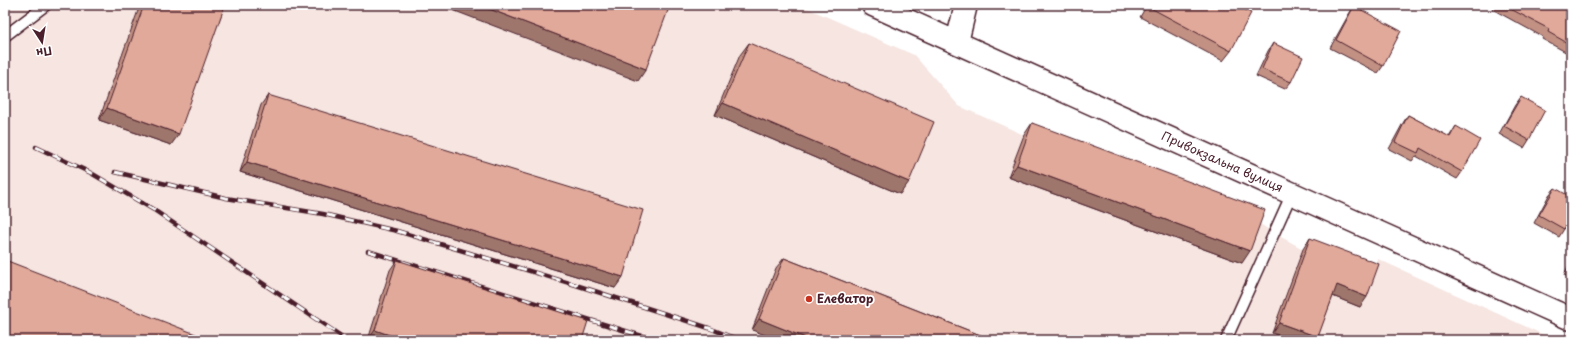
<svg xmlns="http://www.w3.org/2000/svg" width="1576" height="345" viewBox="0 0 1576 345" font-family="'Playpen Sans',sans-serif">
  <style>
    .built { fill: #f6e5e1 }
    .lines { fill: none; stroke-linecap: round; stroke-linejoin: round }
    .lane-casing { stroke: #4a1f2b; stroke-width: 13 }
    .secondary-casing { stroke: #4a1f2b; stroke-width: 25 }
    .lane { stroke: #fff; stroke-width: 10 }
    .secondary { stroke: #fff; stroke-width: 22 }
    .rail-casing { stroke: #4a1f2b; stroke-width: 4.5 }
    .rail { stroke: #fff; stroke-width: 3; stroke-dasharray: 9; stroke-linecap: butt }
    .wall { fill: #c29184; stroke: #4a1f2b }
    .shaded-wall { fill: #9e766c; stroke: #4a1f2b }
    .building { fill: #e1a99a; stroke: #4a1f2b }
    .poi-dot { fill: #c8321e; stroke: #fff; stroke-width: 1.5 }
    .labels { text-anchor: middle; stroke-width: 3.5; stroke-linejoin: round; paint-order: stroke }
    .street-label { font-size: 12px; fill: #4a1f2b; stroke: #fff }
    .poi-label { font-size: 12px; font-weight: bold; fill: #4a1f2b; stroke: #fff; text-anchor: start }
  </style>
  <rect width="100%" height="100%" fill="#fff"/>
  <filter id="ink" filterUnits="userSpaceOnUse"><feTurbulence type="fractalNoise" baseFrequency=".025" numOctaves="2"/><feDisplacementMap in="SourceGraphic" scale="8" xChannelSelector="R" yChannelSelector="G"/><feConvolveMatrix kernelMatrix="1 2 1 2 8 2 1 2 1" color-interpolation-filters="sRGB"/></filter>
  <g filter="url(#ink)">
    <!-- built -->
    <path class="built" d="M 5,5 L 800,5 L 914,55 L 959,106 L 1024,135 L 1257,222 L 1274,233 L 1303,249 L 1372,274 L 1378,259 L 1555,340 L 5,340 Z"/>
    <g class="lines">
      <defs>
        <path id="lane" d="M 5,36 L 46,5
          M 1226,340 L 1292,193"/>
        <path id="secondary" d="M 873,5 L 1571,319
          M 957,42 L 966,5"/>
      </defs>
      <!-- lane casing -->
      <use href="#lane" class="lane-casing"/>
      <!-- secondary casing -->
      <use href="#secondary" class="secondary-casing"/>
      <!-- lane -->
      <use href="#lane" class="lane"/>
      <!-- secondary -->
      <use href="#secondary" class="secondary"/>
      <defs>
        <path id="rail" d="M 36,147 L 91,173 L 154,210 L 347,340
          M 115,172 L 226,198 L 323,214 L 397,231 L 576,285 L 709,328 L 739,340
          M 368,251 L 655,340"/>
      </defs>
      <!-- rail casing -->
      <use href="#rail" class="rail-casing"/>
      <!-- rail -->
      <use href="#rail" class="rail"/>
    </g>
    <!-- wall -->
    <path class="wall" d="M 140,5 L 225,5 L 171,145 L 99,120 Z
      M 1147,5 L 1236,5 L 1231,51 L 1223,61 L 1140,17 Z
      M 1494,5 L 1563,5 L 1571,9 L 1571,55 L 1542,39 L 1543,37 L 1492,9 Z
      M 1354,6 L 1383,66 L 1378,73 L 1330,48 L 1349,14 Z
      M 749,43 L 900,194 L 715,115 L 740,55 Z
      M 1273,43 L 1291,82 L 1285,89 L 1256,76 L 1268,51 Z
      M 268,95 L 615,288 L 240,172 L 261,105 Z
      M 1521,97 L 1529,140 L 1524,148 L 1499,134 L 1515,105 Z
      M 1408,115 L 1449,137 L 1456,126 L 1462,172 L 1457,179 L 1416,156 L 1412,161 L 1389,149 L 1403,123 Z
      M 1032,123 L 1242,263 L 1008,177 L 1024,135 Z
      M 1555,188 L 1564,229 L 1559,237 L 1534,223 L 1549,195 Z
      M 1310,238 L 1360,307 L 1333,296 L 1316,340 L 1290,340 L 1272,333 L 1303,249 Z
      M 784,258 L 993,340 L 752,330 L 776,268 Z
      M 397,260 L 582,340 L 368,340 L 390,270 Z
      M 1571,260 L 1571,278 L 1564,275 Z"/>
    <!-- shaded-wall -->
    <path class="shaded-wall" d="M 443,5 L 479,5 L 646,69 L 638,81 L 442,6 Z
      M 723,103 L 909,182 L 900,194 L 715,115 Z
      M 107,108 L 179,134 L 171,145 L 99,120 Z
      M 247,162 L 623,277 L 615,288 L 240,172 Z
      M 1017,165 L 1250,251 L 1242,263 L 1008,177 Z
      M 1337,285 L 1367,297 L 1360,307 L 1330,295 Z
      M 759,319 L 811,340 L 778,340 L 752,330 Z
      M 1279,323 L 1318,337 L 1316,340 L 1290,340 L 1272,333 Z
      M 375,330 L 404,340 L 368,340 Z"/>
    <!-- building -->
    <path class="building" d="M 144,5 L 225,5 L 179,134 L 107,108 Z
      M 479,5 L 670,5 L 646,69 Z
      M 1148,5 L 1236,5 L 1251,13 L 1231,51 L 1147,6 Z
      M 1503,5 L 1563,5 L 1571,9 L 1571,45 L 1548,32 L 1549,29 Z
      M 1354,6 L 1401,31 L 1383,66 L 1336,40 Z
      M 749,43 L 934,122 L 909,182 L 723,103 Z
      M 1273,43 L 1303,57 L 1291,82 L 1262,69 Z
      M 268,95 L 643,210 L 623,277 L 247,162 Z
      M 1521,97 L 1545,110 L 1529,140 L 1504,126 Z
      M 1408,115 L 1450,137 L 1456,126 L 1480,140 L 1462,172 L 1420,148 L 1418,153 L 1395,142 Z
      M 1032,123 L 1265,210 L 1250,251 L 1017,165 Z
      M 1555,188 L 1571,197 L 1571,217 L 1564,229 L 1539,215 Z
      M 1310,238 L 1379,264 L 1367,297 L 1337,285 L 1318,337 L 1279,323 Z
      M 784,258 L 993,340 L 811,340 L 759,319 Z
      M 5,260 L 211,340 L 5,340 Z
      M 397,260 L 588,321 L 582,340 L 404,340 L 375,330 Z
      M 1571,263 L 1571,268 L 1569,267 Z"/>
  </g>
  <!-- markers -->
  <circle class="poi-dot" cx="809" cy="299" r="4"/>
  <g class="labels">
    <!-- street labels -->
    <g class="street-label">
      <text transform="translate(1222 162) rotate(24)" y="4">Привокзальна вулиця</text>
    </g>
    <!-- poi labels -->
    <g class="poi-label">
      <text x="817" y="303">Елеватор</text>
    </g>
  </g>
  <!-- margin -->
  <rect width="1576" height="345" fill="none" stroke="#fff" stroke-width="20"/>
  <rect x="10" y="10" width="1556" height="325" fill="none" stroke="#4a1f2b" stroke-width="1.5" filter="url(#ink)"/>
  <!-- north arrow -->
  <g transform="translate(42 42) rotate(168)" stroke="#ffffff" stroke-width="3" paint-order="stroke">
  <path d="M0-3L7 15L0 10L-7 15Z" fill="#4a1f2b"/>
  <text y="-6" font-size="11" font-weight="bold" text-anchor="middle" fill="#4a1f2b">Пн</text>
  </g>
</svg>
